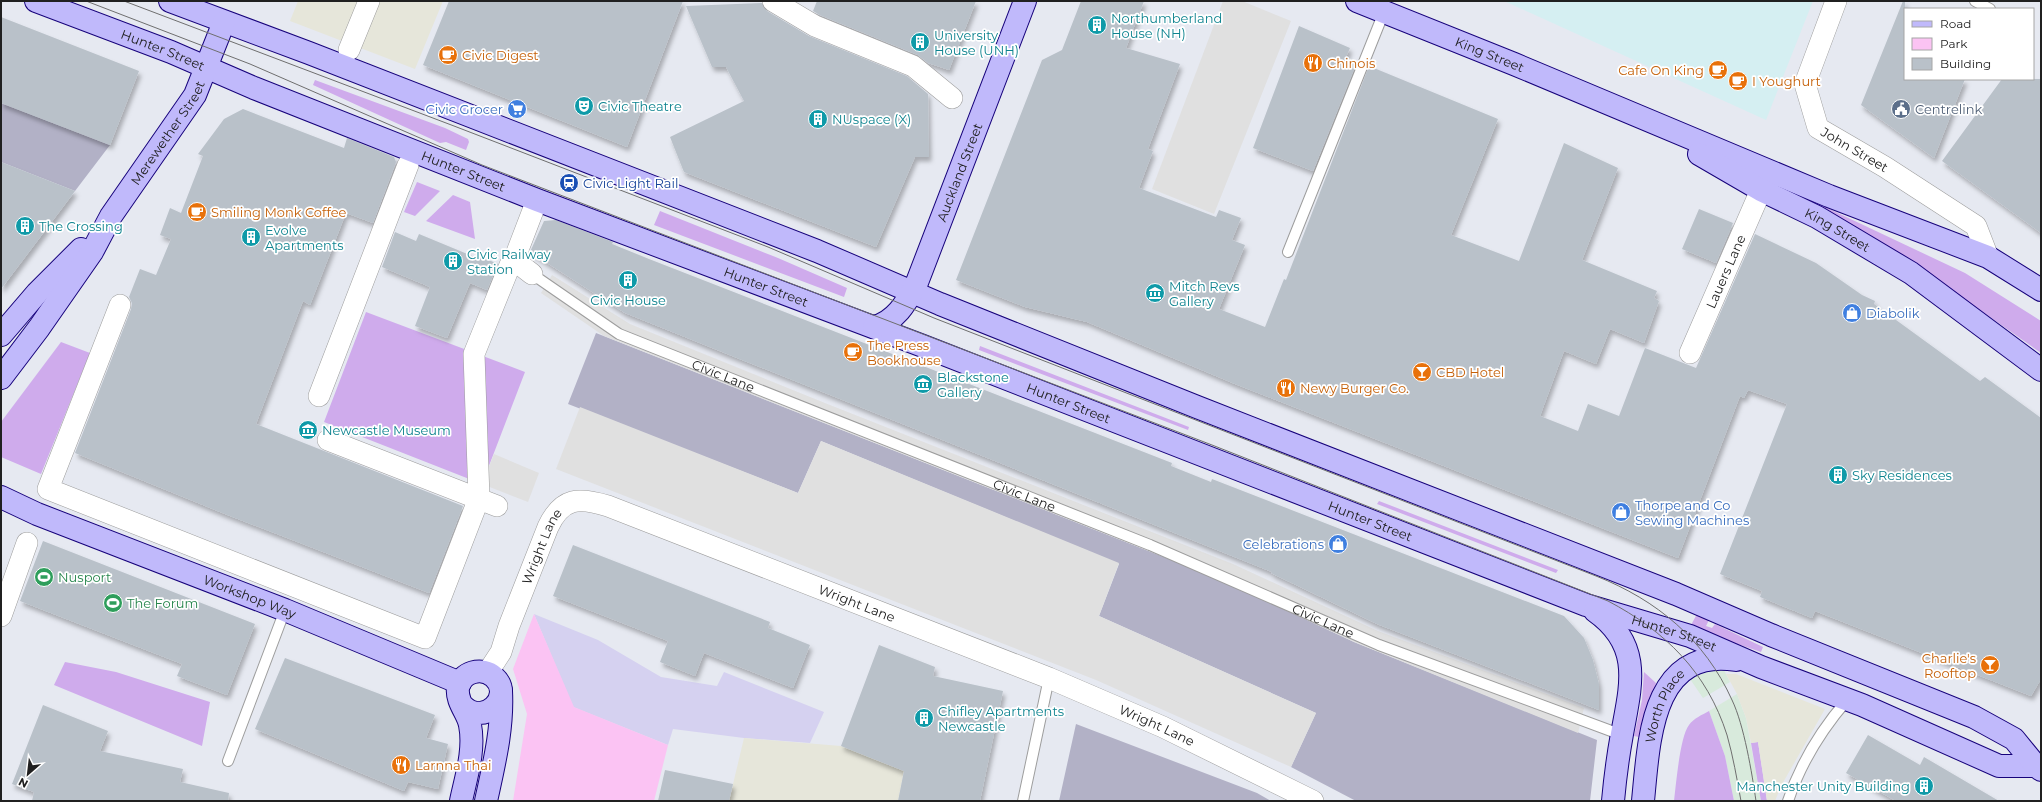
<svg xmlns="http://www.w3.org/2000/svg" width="2042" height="802" viewBox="0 0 2042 802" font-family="Montserrat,sans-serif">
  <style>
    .commercial { fill: #d5eff2 }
    .industrial { fill: #d8eadc }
    .construction { fill: #b2b1c6 }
    .farmland { fill: #d5d1f0 }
    .grass { fill: #cfabec }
    .park { fill: #fbc3f3 }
    .parking { fill: #e0e0e0 }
    .plaza { fill: #e6e6da }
    .building { fill: #b9c1c9; filter: url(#shadow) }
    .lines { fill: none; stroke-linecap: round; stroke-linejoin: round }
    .lane-casing { stroke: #9d9d9d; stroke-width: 12 }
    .street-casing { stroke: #9d9d9d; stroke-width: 22 }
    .secondary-casing { stroke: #16027b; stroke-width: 24 }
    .lane { stroke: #fff; stroke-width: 10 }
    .street { stroke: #fff; stroke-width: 21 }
    .secondary { stroke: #c0b9fb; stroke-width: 22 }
    .tram { stroke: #6e6e6e; stroke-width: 1 }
    .labels { text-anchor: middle; stroke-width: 3.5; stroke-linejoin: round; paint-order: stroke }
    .culture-label { font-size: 13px; fill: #0d838f; stroke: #fff; text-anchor: start }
    .street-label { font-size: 13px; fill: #202020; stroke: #fff }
    .food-label { font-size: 13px; fill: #c56008; stroke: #fff; text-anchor: start }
    .shop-label { font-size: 13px; fill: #366cbe; stroke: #fff; text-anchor: end }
    .service-label { font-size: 13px; fill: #4e5e75; stroke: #fff; text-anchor: start }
    .transit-label { font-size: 13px; fill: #164399; stroke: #fff; text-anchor: start }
    .leisure-label { font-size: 13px; fill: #27864d; stroke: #fff; text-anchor: start }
  </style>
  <defs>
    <filter id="shadow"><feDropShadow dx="2.5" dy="4.5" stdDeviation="2" flood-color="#0004"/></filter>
  </defs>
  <rect width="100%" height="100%" fill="#e6e9f1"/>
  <!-- commercial -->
  <path class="commercial" d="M 1504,1 L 1813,1 L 1766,120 Z"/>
  <!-- industrial -->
  <path class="industrial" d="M 1723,668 L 1730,682 L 1703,698 L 1690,679 L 1703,672 Z
    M 1737,694 L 1746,718 L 1761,801 L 1734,801 L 1725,756 L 1709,711 Z"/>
  <!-- construction -->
  <path class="construction" d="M 1,103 L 110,145 L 75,191 L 1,162 Z
    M 596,333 L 1217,578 L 1354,642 L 1597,740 L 1590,801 L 1356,801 L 1291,767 L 1316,713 L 1099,616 L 1119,564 L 821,441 L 798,493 L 568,404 Z
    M 1076,724 L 1257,793 L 1271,801 L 1059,801 Z"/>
  <!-- farmland -->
  <path class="farmland" d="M 534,614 L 598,640 L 661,677 L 717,686 L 724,672 L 824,712 L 810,743 L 744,738 L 673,729 L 668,745 L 573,707 Z"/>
  <!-- grass -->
  <path class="grass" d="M 315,80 L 445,128 L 468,139 L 469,142 L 466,150 L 446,142 L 440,143 L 313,85 Z
    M 1770,181 L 1965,273 L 2041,321 L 2041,353 L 1913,263 L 1768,185 Z
    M 417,182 L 440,191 L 415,216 L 404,212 Z
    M 453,195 L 470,202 L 475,239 L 426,221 Z
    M 660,211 L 778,258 L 847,288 L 844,297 L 654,225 Z
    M 366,312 L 525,372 L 482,484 L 324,422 Z
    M 61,342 L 90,353 L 41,474 L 1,457 L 1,422 Z
    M 980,346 L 1189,427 L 1188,430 L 979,350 Z
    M 1379,501 L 1558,570 L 1556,573 L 1377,504 Z
    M 1697,614 L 1709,620 L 1706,626 L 1712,628 L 1715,624 L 1763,647 L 1761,652 L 1696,630 L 1691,625 Z
    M 65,662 L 116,672 L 210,702 L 202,746 L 54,685 Z
    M 1644,672 L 1656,683 L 1644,738 L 1634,736 L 1642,700 Z
    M 1709,711 L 1725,756 L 1734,801 L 1674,801 C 1676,785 1680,736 1689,725 C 1694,718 1702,715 1709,711 Z
    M 1758,742 L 1767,801 L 1761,801 L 1751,743 Z"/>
  <!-- park -->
  <path class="park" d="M 534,614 L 574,707 L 668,745 L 654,801 L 513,801 L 527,714 L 513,669 Z"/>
  <!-- parking -->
  <path class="parking" d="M 1223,1 L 1242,1 L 1291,21 L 1214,214 L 1152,189 Z
    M 552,275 L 630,324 L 825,403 L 1233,564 L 1378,631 L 1584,708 L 1578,733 L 1354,642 L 1217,578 L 604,336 L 541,293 Z
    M 580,407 L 798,493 L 821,441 L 1119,563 L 1099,616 L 1316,713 L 1291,767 L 1096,680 L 556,469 Z
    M 494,454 L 539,473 L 528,502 L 482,484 Z"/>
  <!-- plaza -->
  <path class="plaza" d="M 298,1 L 443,1 L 415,69 L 290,21 Z
    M 1726,674 L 1736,674 L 1825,709 L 1781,786 L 1775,801 L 1767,801 L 1758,742 L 1751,743 L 1746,718 L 1737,694 Z
    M 744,738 L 841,746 L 904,771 L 898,801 L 729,801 Z"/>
  <!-- building -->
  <path class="building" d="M 449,1 L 683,1 L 627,147 L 423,65 Z
    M 817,1 L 976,1 L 949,70 L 928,63 L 918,55 L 820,15 L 813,11 Z
    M 1081,1 L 1144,1 L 1126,48 L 1180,64 L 1148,149 L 1153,151 L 1139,188 L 1216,217 L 1219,210 L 1241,218 L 1232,240 L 1245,245 L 1219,309 L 1265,327 L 1284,279 L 1286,280 L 1369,66 L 1498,119 L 1451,235 L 1519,261 L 1564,143 L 1618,168 L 1582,260 L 1657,291 L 1654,298 L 1659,301 L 1644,343 L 1610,329 L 1596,364 L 1564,351 L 1540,416 L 1578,431 L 1588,404 L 1619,416 L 1645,348 L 1696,368 L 1755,234 L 1816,263 L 1862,295 L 1875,301 L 1874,304 L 1980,381 L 1985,377 L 2041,418 L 2041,679 L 2031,696 L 1815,611 L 1812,618 L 1760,597 L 1762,591 L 1720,574 L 1787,404 L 1748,390 L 1744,398 L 1740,396 L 1678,558 L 1235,384 L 1087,322 L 1025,307 L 956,280 L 1042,60 L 1062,50 Z
    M 1903,1 L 1905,1 L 1905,79 L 1965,79 L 1934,158 L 1861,105 Z
    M 762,3 L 767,11 L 809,36 L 907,76 L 928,94 L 929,157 L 915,157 L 876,247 L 684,172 L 670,137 L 744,101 L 726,67 L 712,67 L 686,6 Z
    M 1,17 L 139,71 L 110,145 L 1,103 Z
    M 1299,26 L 1350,48 L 1346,57 L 1357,62 L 1313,171 L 1253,148 Z
    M 2002,79 L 2041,79 L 2041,233 L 1942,161 Z
    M 243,109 L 344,148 L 347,138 L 394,157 L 396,162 L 373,223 L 346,213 L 310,305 L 303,301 L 256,424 L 463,506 L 429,593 L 225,514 L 75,453 L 131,309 L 132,303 L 129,297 L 140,269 L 156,275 L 171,239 L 160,235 L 170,208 L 181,213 L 203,156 L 198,154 L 224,119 Z
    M 1,162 L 75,191 L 1,289 Z
    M 1699,209 L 1733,223 L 1716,263 L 1682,249 Z
    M 556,220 L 613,242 L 612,244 L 649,259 L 1172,463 L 1171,466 L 1211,482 L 1212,479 L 1564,616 L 1584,638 L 1593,660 L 1599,684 L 1599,710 L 1377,624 L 1271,573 L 1272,572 L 625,313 L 530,252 L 544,221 Z
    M 395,232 L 416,241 L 419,234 L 477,258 L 477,255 L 498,264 L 487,290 L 470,283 L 447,338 L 415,326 L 430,287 L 382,267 Z
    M 43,541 L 255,624 L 227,695 L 177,676 L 182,664 L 20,601 Z
    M 573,545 L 770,622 L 768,628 L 810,645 L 793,688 L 704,653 L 695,676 L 660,662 L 668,641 L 553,596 Z
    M 879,645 L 935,667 L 933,676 L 1003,691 L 980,801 L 898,801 L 904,771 L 841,746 Z
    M 285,658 L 435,715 L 426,738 L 448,744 L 438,789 L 408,782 L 404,791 L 255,729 Z
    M 43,705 L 108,731 L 100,751 L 183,769 L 180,782 L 229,793 L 228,801 L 32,801 L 34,792 L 12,784 Z
    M 1868,735 L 1920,765 L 1924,757 L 1999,801 L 1896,801 L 1846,773 Z
    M 665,770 L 733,784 L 729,801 L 658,801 Z"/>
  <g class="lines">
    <defs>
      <g id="lane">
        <path d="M 1975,1 L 1990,9"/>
        <path d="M 1288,252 L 1384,12"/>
        <path id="s1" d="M 532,274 L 619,334 L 1150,545 L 1379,645 L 1622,735"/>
        <path d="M 228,761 L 285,610"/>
        <path d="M 1023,801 L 1049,678"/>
        <path d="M 1788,801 C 1800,765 1822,729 1847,700"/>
      </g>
      <g id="street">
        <path d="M 773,1 L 815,26 L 913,66 L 952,98"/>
        <path id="s2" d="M 1836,1 L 1805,84 L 1818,128 L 1885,167 L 1976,226 L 1988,257"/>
        <path d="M 349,50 L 369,1"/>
        <path d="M 532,274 L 514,260 L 537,200"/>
        <path d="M 120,305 L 48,489 L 425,638 L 479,498 L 474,354 L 510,265 L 514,260"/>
        <path id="s3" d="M 1690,353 L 1761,190"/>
        <path d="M 319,396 L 408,165"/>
        <path d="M 328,440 L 497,506"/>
        <path d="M 1,616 L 27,543"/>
        <path id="s4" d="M 488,672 L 501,652 L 509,626 L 548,527 C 562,497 579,497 608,506 L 1049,678 L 1163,727 L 1313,801"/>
      </g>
      <g id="secondary">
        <path id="s5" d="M 36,1 L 171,52 L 254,88 L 537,200 L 923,346 L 1586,605 L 1690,636 L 1761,667 L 1862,705 L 1999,766 L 2036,766"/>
        <path d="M 170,1 L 309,53 L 817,251 L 940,304 L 1197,407 L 1676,594 L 1771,635 L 1974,717 L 2014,739 L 2036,766 L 2041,770"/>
        <path id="s6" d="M 1357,1 L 1514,64 L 1829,196 L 1988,257 L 2041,290"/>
        <path id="s7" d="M 1699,154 L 1761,190 L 1817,217 L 1911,273 L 2041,370"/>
        <path id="s8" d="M 874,327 C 895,322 906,303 916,285 L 1025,1"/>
        <path d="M 1,335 L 37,293 L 81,249"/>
        <path id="s9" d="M 1,378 L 39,328 L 92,252 L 111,216 L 195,95 L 224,22"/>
        <path id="s10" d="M 1,497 L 37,514 L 285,610 L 460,683"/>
        <path d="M 1595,611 C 1643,645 1631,685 1622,734 C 1618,756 1615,779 1613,801"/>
        <path d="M 461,801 C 466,777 475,750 470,725 C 468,713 456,702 458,688 C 461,672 482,666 494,677 C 515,696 484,728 462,705"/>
        <path d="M 486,801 C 494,764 503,729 501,691"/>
        <path id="s11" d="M 1643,801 C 1649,741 1651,647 1736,660"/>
      </g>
    </defs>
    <!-- lane casing -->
    <use href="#lane" class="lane-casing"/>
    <!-- street casing -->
    <use href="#street" class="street-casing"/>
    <!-- secondary casing -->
    <use href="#secondary" class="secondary-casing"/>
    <!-- lane -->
    <use href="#lane" class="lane"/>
    <!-- street -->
    <use href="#street" class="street"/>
    <!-- secondary -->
    <use href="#secondary" class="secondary"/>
    <!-- tram -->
    <path class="tram" d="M 86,1 L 250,64 L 482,165 L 1212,445 L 1608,601 C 1665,631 1707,672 1727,735 C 1733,756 1737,779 1741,801
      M 124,1 L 454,126 L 768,247 L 934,318 L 1596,576 C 1657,600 1705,640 1732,700 C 1744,725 1752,773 1756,801"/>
  </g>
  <!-- icons -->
  <defs>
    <symbol id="building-disc" viewBox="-11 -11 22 22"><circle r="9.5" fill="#0f9aa8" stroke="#fff"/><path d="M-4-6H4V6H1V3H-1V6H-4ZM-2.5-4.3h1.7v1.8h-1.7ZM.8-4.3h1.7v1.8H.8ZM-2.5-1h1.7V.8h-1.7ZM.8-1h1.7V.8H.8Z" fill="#fff"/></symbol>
    <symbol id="cafe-disc" viewBox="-11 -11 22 22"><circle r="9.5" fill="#e8710a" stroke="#fff"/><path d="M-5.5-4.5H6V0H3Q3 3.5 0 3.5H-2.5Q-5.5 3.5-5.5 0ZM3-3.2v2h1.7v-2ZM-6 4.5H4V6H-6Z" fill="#fff"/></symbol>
    <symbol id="restaurant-disc" viewBox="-11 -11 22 22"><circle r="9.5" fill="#e8710a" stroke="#fff"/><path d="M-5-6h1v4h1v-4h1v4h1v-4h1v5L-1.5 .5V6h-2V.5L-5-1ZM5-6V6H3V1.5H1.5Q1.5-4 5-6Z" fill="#fff"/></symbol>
    <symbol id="theatre-disc" viewBox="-11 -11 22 22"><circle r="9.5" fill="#0f9aa8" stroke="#fff"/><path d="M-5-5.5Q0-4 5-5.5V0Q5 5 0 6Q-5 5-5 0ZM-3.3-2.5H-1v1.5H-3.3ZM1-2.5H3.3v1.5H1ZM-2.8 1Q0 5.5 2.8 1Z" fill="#fff"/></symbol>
    <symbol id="supermarket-disc" viewBox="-11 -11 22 22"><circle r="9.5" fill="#3f7fe0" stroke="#fff"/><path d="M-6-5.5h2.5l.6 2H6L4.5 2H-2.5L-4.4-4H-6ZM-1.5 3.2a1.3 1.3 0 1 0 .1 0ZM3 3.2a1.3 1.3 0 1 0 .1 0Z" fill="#fff"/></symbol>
    <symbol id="civic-disc" viewBox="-11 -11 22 22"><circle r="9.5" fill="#5c6f8a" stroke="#fff"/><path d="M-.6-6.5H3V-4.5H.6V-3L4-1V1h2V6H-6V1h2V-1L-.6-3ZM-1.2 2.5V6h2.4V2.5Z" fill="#fff"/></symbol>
    <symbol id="station-disc" viewBox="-11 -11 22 22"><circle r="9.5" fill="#1a4fb4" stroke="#fff"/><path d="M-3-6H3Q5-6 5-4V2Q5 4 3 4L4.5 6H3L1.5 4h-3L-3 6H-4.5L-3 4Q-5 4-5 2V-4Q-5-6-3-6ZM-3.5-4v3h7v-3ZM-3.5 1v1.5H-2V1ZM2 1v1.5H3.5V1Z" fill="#fff"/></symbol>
    <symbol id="museum-disc" viewBox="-11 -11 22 22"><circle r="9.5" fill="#0f9aa8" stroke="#fff"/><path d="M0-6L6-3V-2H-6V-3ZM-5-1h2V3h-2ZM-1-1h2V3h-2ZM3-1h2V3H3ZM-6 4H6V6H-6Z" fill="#fff"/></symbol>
    <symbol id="shop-disc" viewBox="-11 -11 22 22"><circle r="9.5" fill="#3f7fe0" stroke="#fff"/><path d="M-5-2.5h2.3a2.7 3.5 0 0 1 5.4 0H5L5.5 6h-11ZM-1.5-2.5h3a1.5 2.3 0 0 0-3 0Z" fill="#fff"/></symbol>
    <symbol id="bar-disc" viewBox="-11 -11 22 22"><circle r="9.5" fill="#e8710a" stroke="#fff"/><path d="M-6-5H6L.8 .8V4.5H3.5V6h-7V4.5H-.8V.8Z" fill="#fff"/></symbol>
    <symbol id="stadium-disc" viewBox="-11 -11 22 22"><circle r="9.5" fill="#2e9e5b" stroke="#fff"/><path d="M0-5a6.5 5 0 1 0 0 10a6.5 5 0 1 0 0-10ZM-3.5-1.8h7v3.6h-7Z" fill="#fff"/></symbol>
  </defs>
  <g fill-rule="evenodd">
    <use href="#building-disc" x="1086" y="14" width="22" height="22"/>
    <use href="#building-disc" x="909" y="31" width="22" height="22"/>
    <use href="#cafe-disc" x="437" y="44" width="22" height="22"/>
    <use href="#restaurant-disc" x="1302" y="52" width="22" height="22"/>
    <use href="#cafe-disc" x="1707" y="59" width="22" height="22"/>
    <use href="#cafe-disc" x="1727" y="70" width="22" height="22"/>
    <use href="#theatre-disc" x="573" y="95" width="22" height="22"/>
    <use href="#supermarket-disc" x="506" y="98" width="22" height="22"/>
    <use href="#civic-disc" x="1890" y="98" width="22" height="22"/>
    <use href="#building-disc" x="807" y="108" width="22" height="22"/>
    <use href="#station-disc" x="558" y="172" width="22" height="22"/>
    <use href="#cafe-disc" x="186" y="201" width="22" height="22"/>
    <use href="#building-disc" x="14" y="215" width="22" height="22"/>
    <use href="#building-disc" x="240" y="226" width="22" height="22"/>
    <use href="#building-disc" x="442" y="250" width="22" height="22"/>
    <use href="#building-disc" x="617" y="269" width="22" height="22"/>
    <use href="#museum-disc" x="1144" y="282" width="22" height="22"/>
    <use href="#shop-disc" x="1841" y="302" width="22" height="22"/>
    <use href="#cafe-disc" x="842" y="341" width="22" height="22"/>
    <use href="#bar-disc" x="1411" y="361" width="22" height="22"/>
    <use href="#museum-disc" x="912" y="373" width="22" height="22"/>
    <use href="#restaurant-disc" x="1275" y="377" width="22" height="22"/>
    <use href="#museum-disc" x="297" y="419" width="22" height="22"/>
    <use href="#building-disc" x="1827" y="464" width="22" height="22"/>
    <use href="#shop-disc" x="1610" y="501" width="22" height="22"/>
    <use href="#shop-disc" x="1327" y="533" width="22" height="22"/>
    <use href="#stadium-disc" x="33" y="566" width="22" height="22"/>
    <use href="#stadium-disc" x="102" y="592" width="22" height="22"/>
    <use href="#bar-disc" x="1979" y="654" width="22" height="22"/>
    <use href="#building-disc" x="913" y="707" width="22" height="22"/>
    <use href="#restaurant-disc" x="390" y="754" width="22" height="22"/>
    <use href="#building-disc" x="1913" y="775" width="22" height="22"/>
  </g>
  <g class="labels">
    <!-- culture labels -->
    <g class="culture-label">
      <text x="1111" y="23">Northumberland<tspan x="1111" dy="15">House (NH)</tspan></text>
      <text x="934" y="40">University<tspan x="934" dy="15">House (UNH)</tspan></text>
      <text x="598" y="111">Civic Theatre</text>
      <text x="832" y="124">NUspace (X)</text>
      <text x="39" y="231">The Crossing</text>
      <text x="265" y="235">Evolve<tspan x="265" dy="15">Apartments</tspan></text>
      <text x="467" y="259">Civic Railway<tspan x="467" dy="15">Station</tspan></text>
      <text x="1169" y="291">Mitch Revs<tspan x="1169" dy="15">Gallery</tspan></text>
      <text x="628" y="305" text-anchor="middle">Civic House</text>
      <text x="937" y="382">Blackstone<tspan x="937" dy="15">Gallery</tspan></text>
      <text x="322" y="435">Newcastle Museum</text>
      <text x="1852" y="480">Sky Residences</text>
      <text x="938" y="716">Chifley Apartments<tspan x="938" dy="15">Newcastle</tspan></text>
      <text x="1910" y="791" text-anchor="end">Manchester Unity Building</text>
    </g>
    <!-- street labels -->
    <g class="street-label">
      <text dy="5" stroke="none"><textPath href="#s5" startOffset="136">Hunter Street</textPath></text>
      <text dy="5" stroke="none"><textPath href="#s6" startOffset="143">King Street</textPath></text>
      <text dy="5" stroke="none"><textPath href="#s9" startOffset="297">Merewether Street</textPath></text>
      <text dy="5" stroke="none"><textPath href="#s2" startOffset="177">John Street</textPath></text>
      <text dy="5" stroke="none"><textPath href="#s5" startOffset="460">Hunter Street</textPath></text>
      <text dy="5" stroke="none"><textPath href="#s8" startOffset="182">Auckland Street</textPath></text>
      <text dy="5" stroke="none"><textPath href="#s7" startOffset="158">King Street</textPath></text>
      <text dy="5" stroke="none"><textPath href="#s3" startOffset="89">Lauers Lane</textPath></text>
      <text dy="5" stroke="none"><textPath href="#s5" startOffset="784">Hunter Street</textPath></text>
      <text dy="5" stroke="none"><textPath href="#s1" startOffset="218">Civic Lane</textPath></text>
      <text dy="5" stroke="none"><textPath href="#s5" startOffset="1108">Hunter Street</textPath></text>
      <text dy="5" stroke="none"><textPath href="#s1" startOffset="542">Civic Lane</textPath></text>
      <text dy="5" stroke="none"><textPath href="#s5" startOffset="1432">Hunter Street</textPath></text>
      <text dy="5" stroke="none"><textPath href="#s4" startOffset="137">Wright Lane</textPath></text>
      <text dy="5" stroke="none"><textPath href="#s10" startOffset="268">Workshop Way</textPath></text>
      <text dy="5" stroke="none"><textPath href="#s4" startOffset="497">Wright Lane</textPath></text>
      <text dy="5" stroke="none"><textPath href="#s1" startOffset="866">Civic Lane</textPath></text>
      <text dy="5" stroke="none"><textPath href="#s5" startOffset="1756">Hunter Street</textPath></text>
      <text dy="5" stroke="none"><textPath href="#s11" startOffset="99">Worth Place</textPath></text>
      <text dy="5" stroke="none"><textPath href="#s4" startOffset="821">Wright Lane</textPath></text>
    </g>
    <!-- food labels -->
    <g class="food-label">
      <text x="462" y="60">Civic Digest</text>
      <text x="1327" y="68">Chinois</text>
      <text x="1704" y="75" text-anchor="end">Cafe On King</text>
      <text x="1752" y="86">I Youghurt</text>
      <text x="211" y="217">Smiling Monk Coffee</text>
      <text x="867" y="350">The Press<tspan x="867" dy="15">Bookhouse</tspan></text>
      <text x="1436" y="377">CBD Hotel</text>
      <text x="1300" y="393">Newy Burger Co.</text>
      <text x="1976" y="663" text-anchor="end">Charlie's<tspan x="1976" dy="15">Rooftop</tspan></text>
      <text x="415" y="770">Larnna Thai</text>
    </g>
    <!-- shop labels -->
    <g class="shop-label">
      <text x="503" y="114">Civic Grocer</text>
      <text x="1866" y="318" text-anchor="start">Diabolik</text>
      <text x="1635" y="510" text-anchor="start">Thorpe and Co<tspan x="1635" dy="15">Sewing Machines</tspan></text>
      <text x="1324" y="549">Celebrations</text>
    </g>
    <!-- service labels -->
    <g class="service-label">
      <text x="1915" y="114">Centrelink</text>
    </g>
    <!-- transit labels -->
    <g class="transit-label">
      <text x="583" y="188">Civic Light Rail</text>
    </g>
    <!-- leisure labels -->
    <g class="leisure-label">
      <text x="58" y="582">Nusport</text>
      <text x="127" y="608">The Forum</text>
    </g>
  </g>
  <!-- border -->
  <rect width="2042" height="802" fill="none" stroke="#202020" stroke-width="4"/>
  <!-- legend -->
  <rect x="1904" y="8" width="130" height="72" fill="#ffffff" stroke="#a6a6a6"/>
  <rect x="1912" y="21" width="20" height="6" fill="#c0b9fb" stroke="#a6a6a6"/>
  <text x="1940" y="28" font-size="12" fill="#202020">Road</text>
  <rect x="1912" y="38" width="20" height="12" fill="#fbc3f3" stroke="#a6a6a6"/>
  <text x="1940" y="48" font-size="12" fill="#202020">Park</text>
  <rect x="1912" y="58" width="20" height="12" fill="#b9c1c9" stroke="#a6a6a6"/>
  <text x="1940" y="68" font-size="12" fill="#202020">Building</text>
  <!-- north arrow -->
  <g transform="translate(28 774) rotate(208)" stroke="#ffffff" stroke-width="3" paint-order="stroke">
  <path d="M0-3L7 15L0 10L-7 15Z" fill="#202020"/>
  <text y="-6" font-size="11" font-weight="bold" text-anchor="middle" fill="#202020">N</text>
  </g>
</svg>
